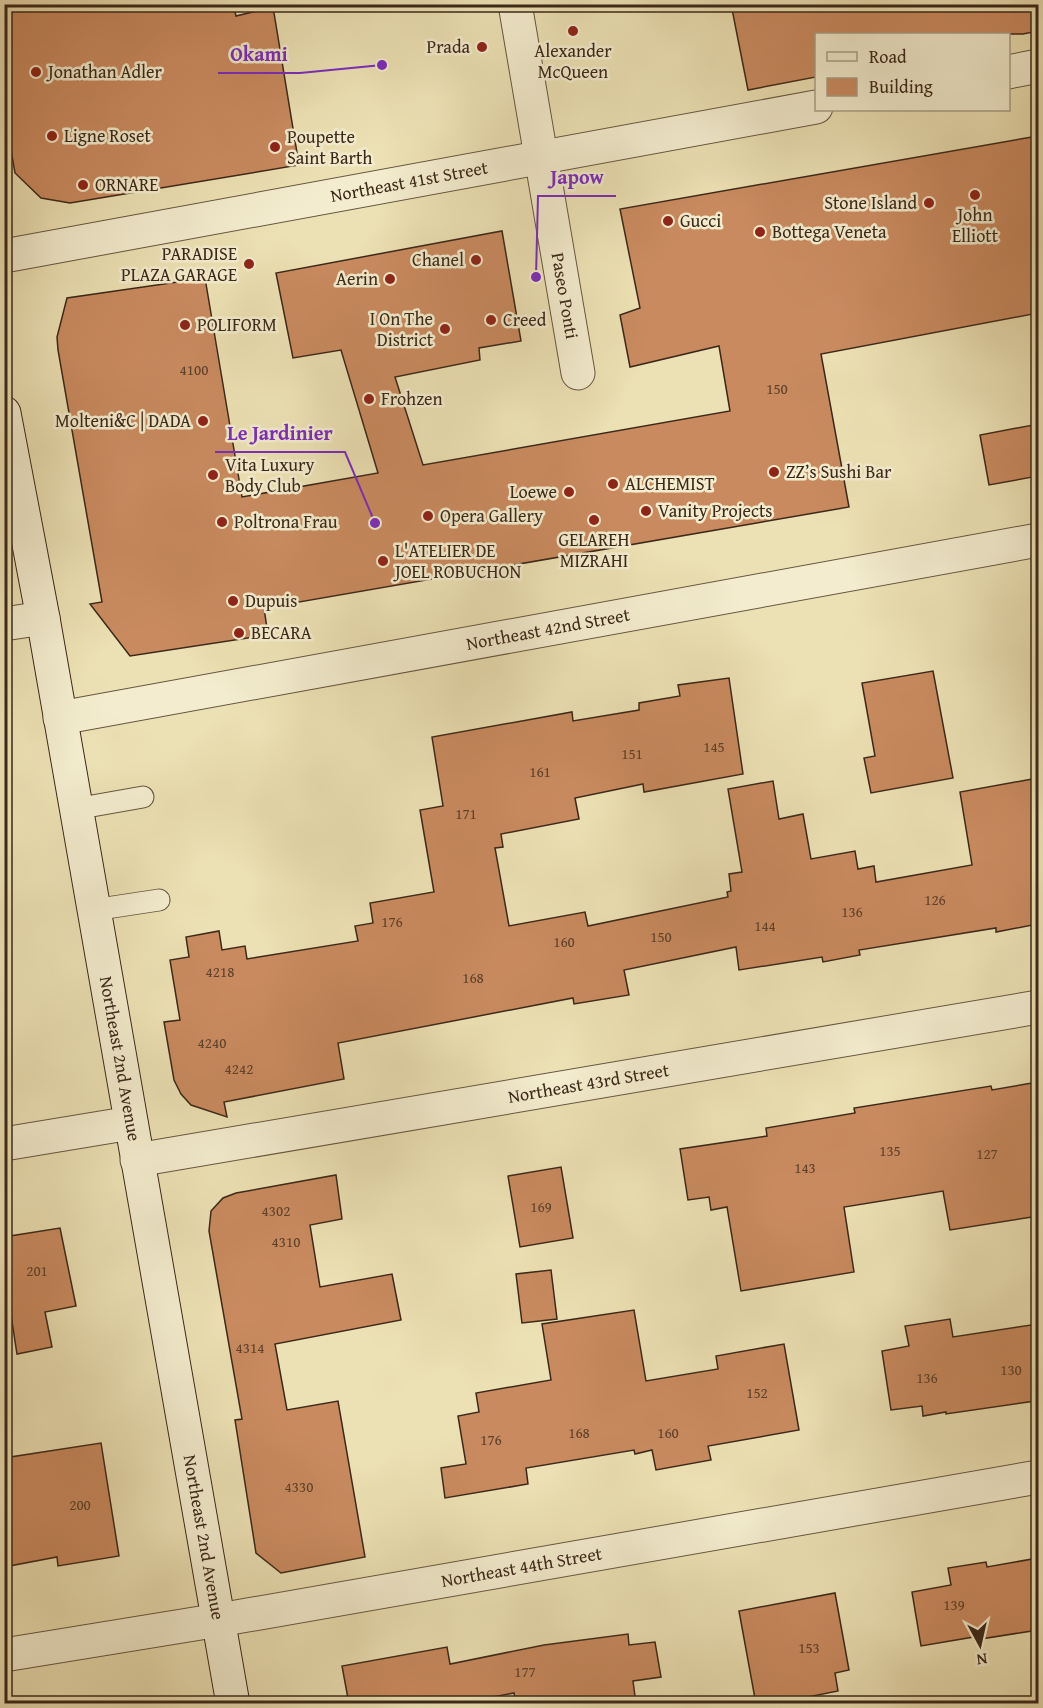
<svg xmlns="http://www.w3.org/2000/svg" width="1043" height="1708" viewBox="0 0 1043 1708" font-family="'Gentium Book Plus',serif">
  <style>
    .building { fill: #c98a5f; stroke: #3b2819; stroke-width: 1.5 }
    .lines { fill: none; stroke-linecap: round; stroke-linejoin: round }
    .lane-casing { stroke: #675640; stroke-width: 23 }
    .street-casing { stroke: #675640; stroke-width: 35 }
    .secondary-casing { stroke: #3b2819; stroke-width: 35 }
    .lane { stroke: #f3ecce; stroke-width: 21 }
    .street { stroke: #f3ecce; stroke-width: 33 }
    .secondary { stroke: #f3ecce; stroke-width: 33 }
    .poi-dot { fill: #8f2418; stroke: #f3ecce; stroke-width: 2 }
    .labels { text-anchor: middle; stroke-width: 5; stroke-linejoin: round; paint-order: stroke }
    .number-label { font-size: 15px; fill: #5e402a }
    .poi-label { font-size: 18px; fill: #3b2819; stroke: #f3ecce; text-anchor: start }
    .street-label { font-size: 18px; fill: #3b2819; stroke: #f3ecce }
    .leader { fill: none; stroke: #7b2cbf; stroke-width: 2 }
    .callout-dot { fill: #7b2cbf; stroke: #f3ecce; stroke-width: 2 }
    .callout-label { font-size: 20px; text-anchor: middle; font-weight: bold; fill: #7b2cbf; stroke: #f3ecce; stroke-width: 5; stroke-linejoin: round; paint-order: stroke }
  </style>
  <rect width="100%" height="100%" fill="#ece1b4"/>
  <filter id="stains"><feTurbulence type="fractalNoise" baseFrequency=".00333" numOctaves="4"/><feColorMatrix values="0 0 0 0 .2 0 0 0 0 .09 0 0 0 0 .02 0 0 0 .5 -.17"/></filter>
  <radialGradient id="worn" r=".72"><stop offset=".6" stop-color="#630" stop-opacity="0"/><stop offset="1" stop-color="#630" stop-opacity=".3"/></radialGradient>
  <!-- building -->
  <path class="building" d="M 4,4 L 233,4 L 236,16 L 273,7 L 299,165 L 70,203 L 41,198 L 15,173 L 4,111 Z
    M 731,4 L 1038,4 L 1038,31 L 1023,34 L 816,34 L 816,77 L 748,90 Z
    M 1038,136 L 1038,313 L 821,354 L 849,507 L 264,608 L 268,635 L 130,656 L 90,604 L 102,602 L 58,350 L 57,337 L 67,298 L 205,278 L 242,497 L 378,473 L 341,350 L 293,358 L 276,273 L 502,231 L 521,341 L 479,348 L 480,360 L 395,377 L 423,465 L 730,411 L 719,346 L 630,367 L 620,315 L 640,308 L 620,209 Z
    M 1033,425 L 1035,434 L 1038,434 L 1038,476 L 989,485 L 980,435 Z
    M 933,671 L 953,778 L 871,793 L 864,758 L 875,756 L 862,683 Z
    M 729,678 L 743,774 L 644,792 L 643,784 L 575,798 L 579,819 L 501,834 L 503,847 L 495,848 L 509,926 L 585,912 L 588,926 L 728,897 L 727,892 L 731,891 L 729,874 L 742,872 L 728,789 L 773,781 L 779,819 L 803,814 L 811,859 L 855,851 L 858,869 L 874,866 L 876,882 L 972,865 L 960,792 L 1038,778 L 1038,924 L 996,932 L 996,928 L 859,950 L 860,955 L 823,962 L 822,957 L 739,970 L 736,947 L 624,970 L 629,995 L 574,1004 L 573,998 L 338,1043 L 344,1079 L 224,1102 L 227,1117 L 191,1105 L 181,1094 L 174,1080 L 164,1022 L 180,1020 L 170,960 L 189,957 L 186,937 L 219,931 L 222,950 L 245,946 L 247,959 L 358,941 L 355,926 L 373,923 L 370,903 L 434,892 L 420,810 L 443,806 L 432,737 L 572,712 L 573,721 L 639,710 L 639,703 L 680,696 L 678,685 Z
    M 1038,1082 L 1038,1216 L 950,1230 L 943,1191 L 844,1207 L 854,1272 L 741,1291 L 727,1207 L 711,1210 L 709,1197 L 688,1200 L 680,1149 L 767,1136 L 766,1128 L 855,1113 L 854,1108 L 991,1086 L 992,1090 Z
    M 561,1167 L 573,1238 L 520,1247 L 508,1176 Z
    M 336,1175 L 342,1219 L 310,1225 L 320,1287 L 392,1274 L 401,1320 L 275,1344 L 287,1410 L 338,1401 L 365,1557 L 281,1573 L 256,1553 L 235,1420 L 242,1419 L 209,1231 L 211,1211 L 223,1198 L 236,1193 Z
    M 60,1228 L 76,1306 L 45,1312 L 52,1347 L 17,1354 L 11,1315 L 4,1316 L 4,1237 Z
    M 551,1270 L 557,1319 L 522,1323 L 516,1274 Z
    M 634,1310 L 646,1381 L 718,1369 L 716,1356 L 784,1344 L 799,1430 L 708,1446 L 711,1460 L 656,1470 L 652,1450 L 635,1454 L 634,1450 L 526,1468 L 528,1484 L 445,1498 L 441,1468 L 466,1464 L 458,1416 L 479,1412 L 476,1393 L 551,1380 L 542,1324 Z
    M 950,1319 L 953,1337 L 1038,1324 L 1038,1388 L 1034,1389 L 1035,1401 L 946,1414 L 946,1412 L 923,1416 L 922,1406 L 891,1410 L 882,1351 L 909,1346 L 905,1326 Z
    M 101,1443 L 119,1556 L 58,1566 L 57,1557 L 4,1567 L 4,1458 Z
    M 1038,1558 L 1038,1630 L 974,1640 L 974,1637 L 921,1646 L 912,1592 L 951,1585 L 948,1568 L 986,1562 L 987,1567 Z
    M 835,1593 L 849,1670 L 835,1673 L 838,1691 L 773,1704 L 756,1704 L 739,1611 Z
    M 628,1634 L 629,1645 L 655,1642 L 661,1677 L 633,1681 L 636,1704 L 516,1704 L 514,1693 L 455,1704 L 349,1704 L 342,1666 L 447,1647 L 450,1664 L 544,1645 Z"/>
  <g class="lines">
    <defs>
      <path id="lane" d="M 75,809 L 143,797
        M 93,910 L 159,900"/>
      <g id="street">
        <path id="s1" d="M 515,4 L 578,373"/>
        <path d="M 1008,72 L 1038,66"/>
        <path id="s2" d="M 4,256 L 816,107"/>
        <path d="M 4,624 L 43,618"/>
        <path id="s3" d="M 60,718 L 1038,540"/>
        <path d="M 4,1144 L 131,1123"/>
        <path id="s4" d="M 137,1160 L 1038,1007"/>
        <path id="s5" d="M 4,1655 L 219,1620 L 1038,1477"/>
      </g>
      <g id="secondary">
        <path id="s6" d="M 4,413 L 43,618 L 233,1704"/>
      </g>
    </defs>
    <!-- lane casing -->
    <use href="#lane" class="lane-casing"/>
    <!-- street casing -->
    <use href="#street" class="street-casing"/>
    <!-- secondary casing -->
    <use href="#secondary" class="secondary-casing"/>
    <!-- lane -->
    <use href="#lane" class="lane"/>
    <!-- street -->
    <use href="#street" class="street"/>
    <!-- secondary -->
    <use href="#secondary" class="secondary"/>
  </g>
  <!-- markers -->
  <g class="poi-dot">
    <circle cx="573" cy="31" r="6"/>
    <circle cx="482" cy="47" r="6"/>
    <circle cx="36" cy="72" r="6"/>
    <circle cx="52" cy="136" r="6"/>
    <circle cx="275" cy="147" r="6"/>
    <circle cx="83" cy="185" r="6"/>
    <circle cx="975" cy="195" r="6"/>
    <circle cx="929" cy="203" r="6"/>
    <circle cx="668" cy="221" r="6"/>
    <circle cx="760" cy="232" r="6"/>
    <circle cx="476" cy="260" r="6"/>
    <circle cx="249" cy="264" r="6"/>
    <circle cx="390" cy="279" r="6"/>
    <circle cx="491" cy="320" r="6"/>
    <circle cx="185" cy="325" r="6"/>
    <circle cx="445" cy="329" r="6"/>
    <circle cx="369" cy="399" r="6"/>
    <circle cx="203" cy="421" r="6"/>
    <circle cx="774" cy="472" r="6"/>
    <circle cx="213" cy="475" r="6"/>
    <circle cx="613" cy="484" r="6"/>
    <circle cx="569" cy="492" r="6"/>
    <circle cx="646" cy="511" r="6"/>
    <circle cx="428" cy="516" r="6"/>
    <circle cx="594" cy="520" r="6"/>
    <circle cx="222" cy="522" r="6"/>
    <circle cx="383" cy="561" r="6"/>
    <circle cx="233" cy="601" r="6"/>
    <circle cx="239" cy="633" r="6"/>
  </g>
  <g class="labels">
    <!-- number labels -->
    <g class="number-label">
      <text x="194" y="375">4100</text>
      <text x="777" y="394">150</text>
      <text x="714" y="752">145</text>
      <text x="632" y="759">151</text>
      <text x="540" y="777">161</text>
      <text x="466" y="819">171</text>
      <text x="935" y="905">126</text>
      <text x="852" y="917">136</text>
      <text x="392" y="927">176</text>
      <text x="765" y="931">144</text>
      <text x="661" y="942">150</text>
      <text x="564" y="947">160</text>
      <text x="220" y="977">4218</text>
      <text x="473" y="983">168</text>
      <text x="212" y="1048">4240</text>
      <text x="239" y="1074">4242</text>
      <text x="890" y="1156">135</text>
      <text x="987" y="1159">127</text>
      <text x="805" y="1173">143</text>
      <text x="541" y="1212">169</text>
      <text x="276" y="1216">4302</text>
      <text x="286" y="1247">4310</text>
      <text x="37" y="1276">201</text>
      <text x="250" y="1353">4314</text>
      <text x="1011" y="1375">130</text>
      <text x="927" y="1383">136</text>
      <text x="757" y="1398">152</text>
      <text x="579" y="1438">168</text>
      <text x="668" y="1438">160</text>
      <text x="491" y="1445">176</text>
      <text x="299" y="1492">4330</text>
      <text x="80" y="1510">200</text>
      <text x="954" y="1610">139</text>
      <text x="809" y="1653">153</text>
      <text x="525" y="1677">177</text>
    </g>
    <!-- poi labels -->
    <g class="poi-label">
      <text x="470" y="53" text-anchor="end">Prada</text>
      <text x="573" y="57" text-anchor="middle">Alexander<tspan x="573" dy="21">McQueen</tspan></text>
      <text x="48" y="78">Jonathan Adler</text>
      <text x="64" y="142">Ligne Roset</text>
      <text x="287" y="143">Poupette<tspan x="287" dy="21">Saint Barth</tspan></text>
      <text x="95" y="191">ORNARE</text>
      <text x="917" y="209" text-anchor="end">Stone Island</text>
      <text x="975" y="221" text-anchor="middle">John<tspan x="975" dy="21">Elliott</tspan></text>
      <text x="680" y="227">Gucci</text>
      <text x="772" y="238">Bottega Veneta</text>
      <text x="237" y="260" text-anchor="end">PARADISE<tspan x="237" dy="21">PLAZA GARAGE</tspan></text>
      <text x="464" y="266" text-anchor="end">Chanel</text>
      <text x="378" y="285" text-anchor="end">Aerin</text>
      <text x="433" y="325" text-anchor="end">I On The<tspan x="433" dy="21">District</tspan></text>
      <text x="503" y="326">Creed</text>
      <text x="197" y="331">POLIFORM</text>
      <text x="381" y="405">Frohzen</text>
      <text x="191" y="427" text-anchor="end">Molteni&amp;C | DADA</text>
      <text x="225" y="471">Vita Luxury<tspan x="225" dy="21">Body Club</tspan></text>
      <text x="786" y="478">ZZ’s Sushi Bar</text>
      <text x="625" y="490">ALCHEMIST</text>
      <text x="557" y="498" text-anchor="end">Loewe</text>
      <text x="658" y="517">Vanity Projects</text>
      <text x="440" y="522">Opera Gallery</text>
      <text x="234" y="528">Poltrona Frau</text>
      <text x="594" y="546" text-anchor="middle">GELAREH<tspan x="594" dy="21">MIZRAHI</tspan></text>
      <text x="395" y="557">L'ATELIER DE<tspan x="395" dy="21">JOEL ROBUCHON</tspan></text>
      <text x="245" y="607">Dupuis</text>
      <text x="251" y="639">BECARA</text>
    </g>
    <!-- street labels -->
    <g class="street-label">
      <text dy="6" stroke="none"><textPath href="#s2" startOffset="412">Northeast 41st Street</textPath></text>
      <text dy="6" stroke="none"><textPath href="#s1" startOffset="296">Paseo Ponti</textPath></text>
      <text dy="6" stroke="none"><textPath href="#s3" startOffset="496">Northeast 42nd Street</textPath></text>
      <text dy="6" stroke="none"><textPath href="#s6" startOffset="656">Northeast 2nd Avenue</textPath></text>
      <text dy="6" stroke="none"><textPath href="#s4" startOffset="458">Northeast 43rd Street</textPath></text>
      <text dy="6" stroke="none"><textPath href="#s6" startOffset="1142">Northeast 2nd Avenue</textPath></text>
      <text dy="6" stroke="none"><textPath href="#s5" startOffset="525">Northeast 44th Street</textPath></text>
    </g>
  </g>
  <!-- callouts -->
  <path class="leader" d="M382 65L300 73H218M536 277L538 196H616M375 523L345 452H215"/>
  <g class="callout-dot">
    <circle cx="382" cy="65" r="6"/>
    <circle cx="536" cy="277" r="6"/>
    <circle cx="375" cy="523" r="6"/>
  </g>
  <g class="callout-label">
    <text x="259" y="61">Okami</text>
    <text x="577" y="184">Japow</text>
    <text x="280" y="440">Le Jardinier</text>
  </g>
  <!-- margin -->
  <rect width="1043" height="1708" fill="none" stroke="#ece1b4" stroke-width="24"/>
  <rect x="6" y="6" width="1031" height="1696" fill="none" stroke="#3b2819" stroke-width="3"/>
  <rect x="12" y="12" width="1019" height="1684" fill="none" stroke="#3b2819" stroke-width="1.5"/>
  <!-- legend -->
  <rect x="815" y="33" width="195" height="78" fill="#f3ecce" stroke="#a99e86" stroke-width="1.5"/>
  <rect x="827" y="52" width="30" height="9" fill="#f3ecce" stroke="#a99e86" stroke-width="1.5"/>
  <text x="869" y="63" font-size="18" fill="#3b2819">Road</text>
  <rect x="827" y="78" width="30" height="18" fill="#c98a5f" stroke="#a99e86" stroke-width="1.5"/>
  <text x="869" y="93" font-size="18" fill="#3b2819">Building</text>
  <!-- north arrow -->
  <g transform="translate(980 1645) rotate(172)" stroke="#f3ecce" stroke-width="4.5" paint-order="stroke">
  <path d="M0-4.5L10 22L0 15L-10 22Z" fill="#3b2819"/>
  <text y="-9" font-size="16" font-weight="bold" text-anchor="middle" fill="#3b2819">N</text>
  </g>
  <rect width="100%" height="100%" filter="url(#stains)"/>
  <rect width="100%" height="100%" fill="url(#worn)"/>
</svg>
